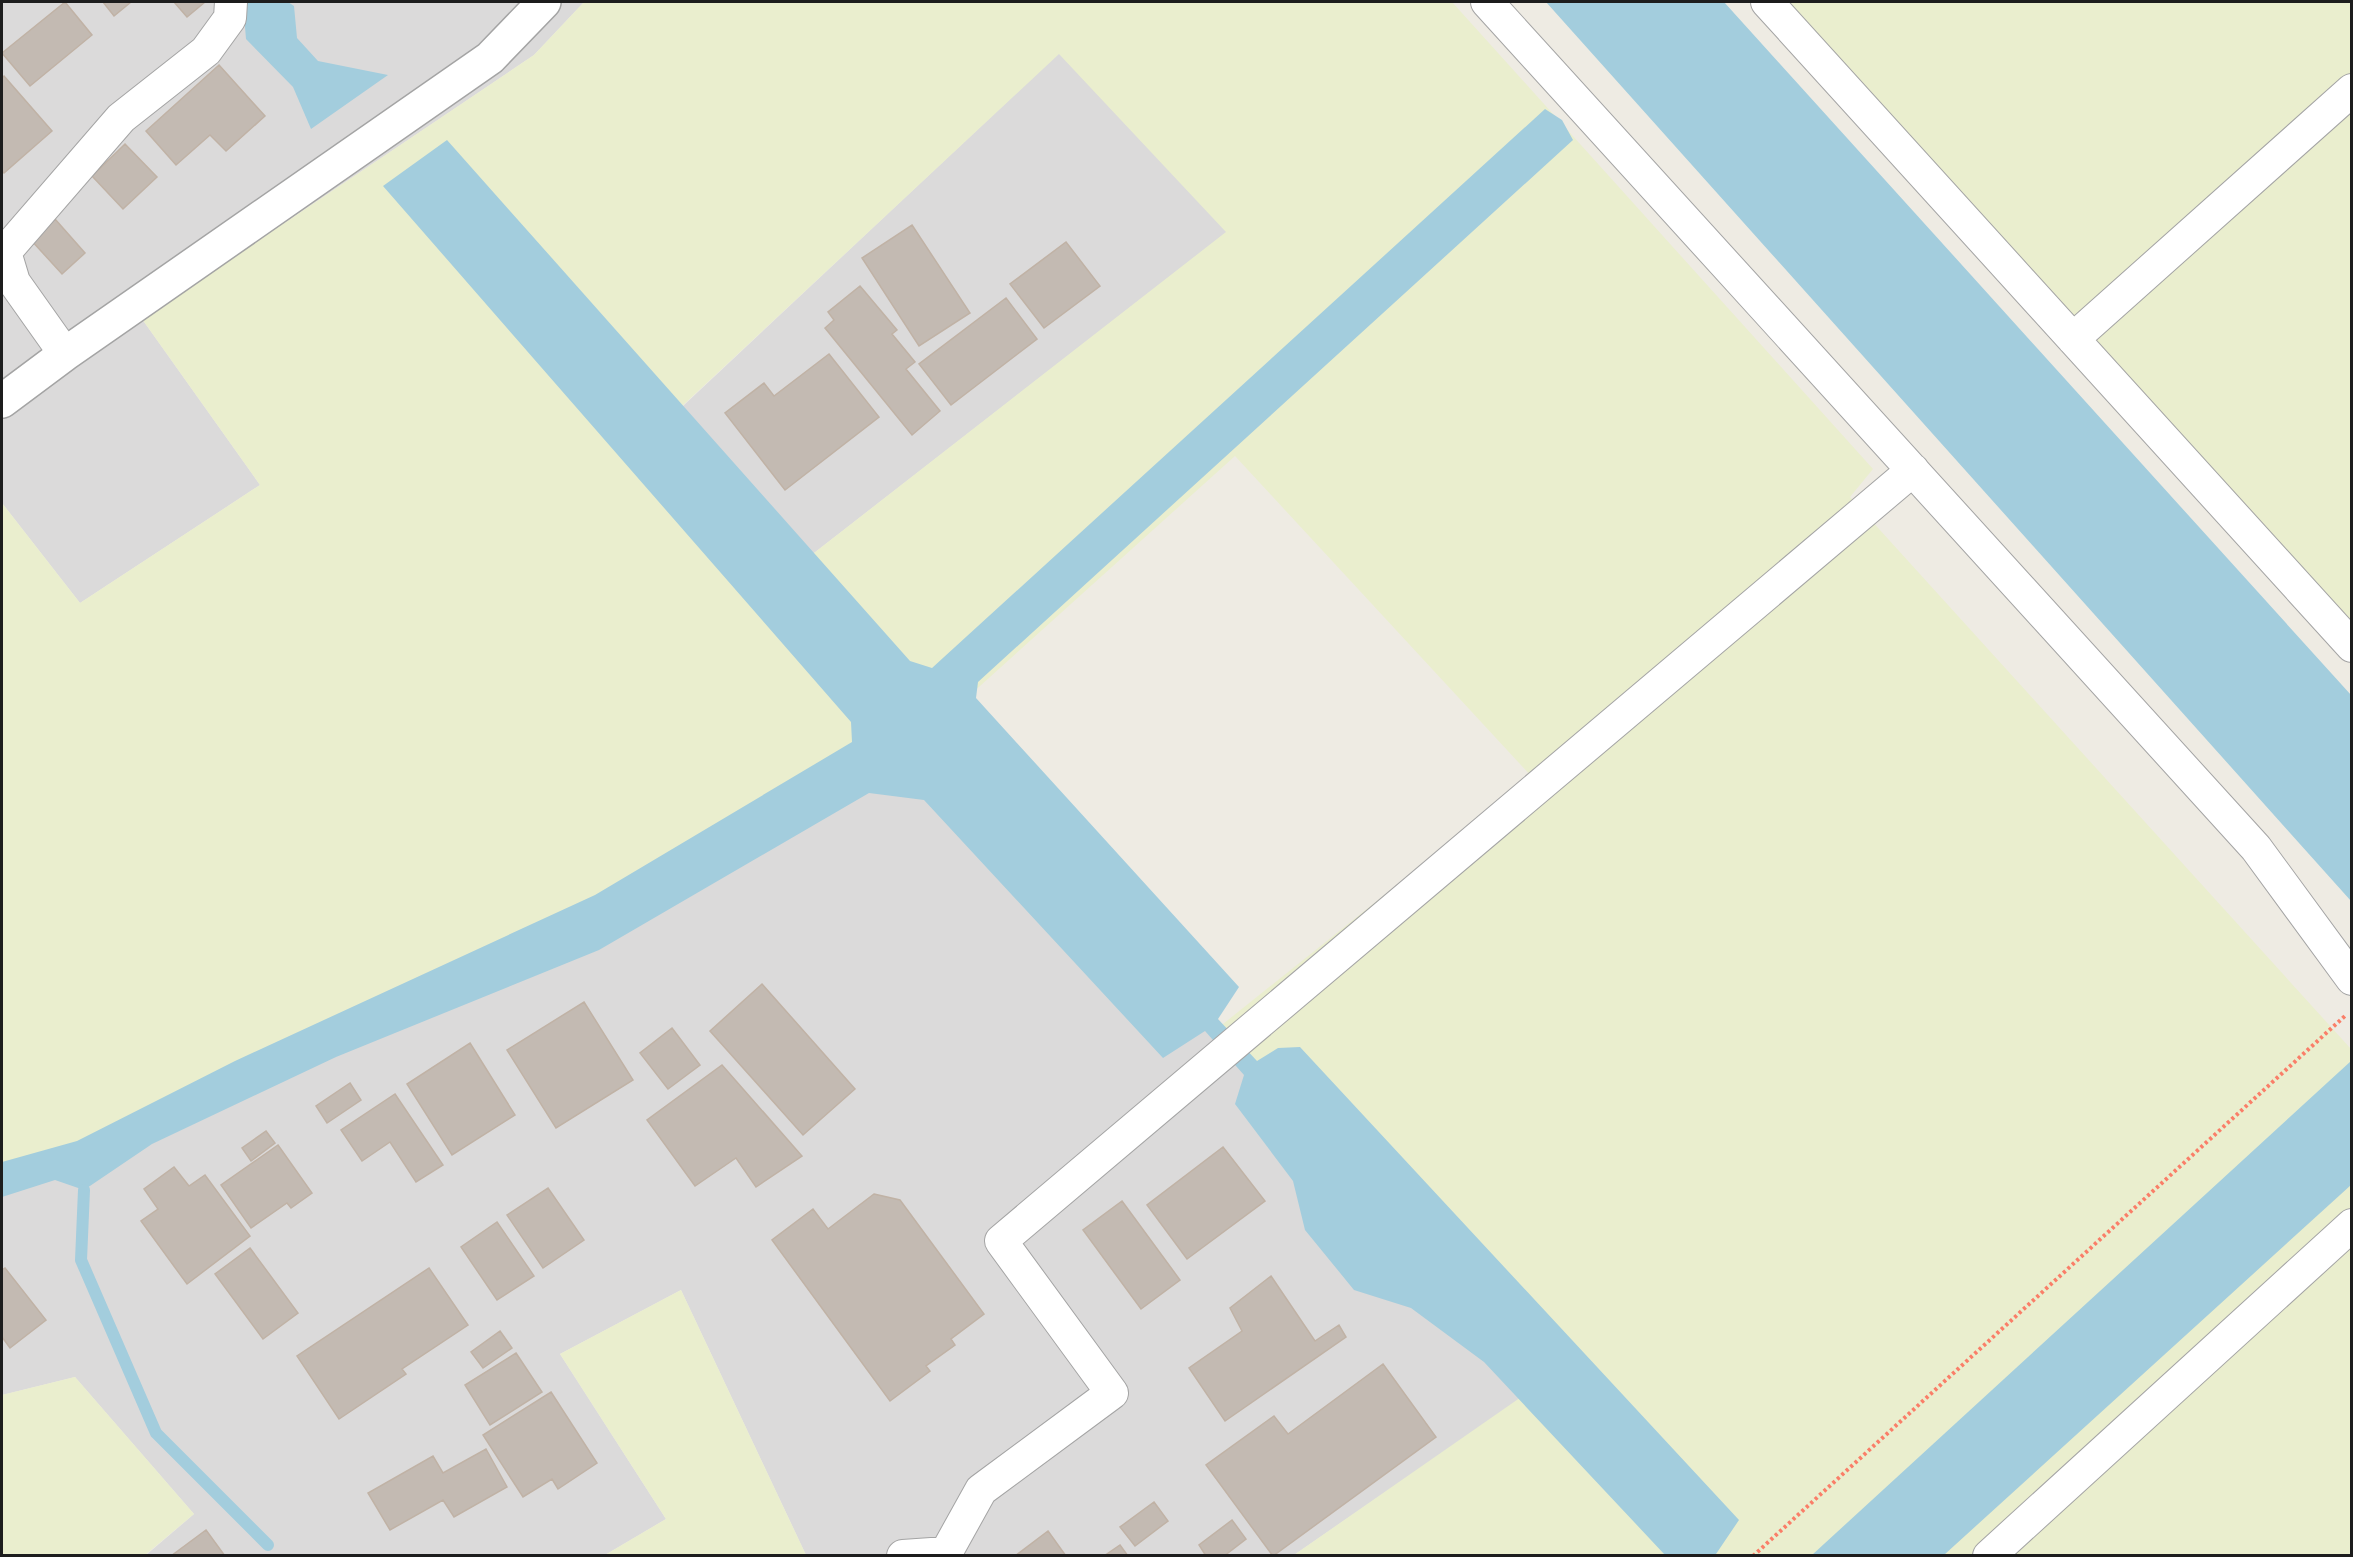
<svg xmlns="http://www.w3.org/2000/svg" width="2353" height="1557" viewBox="0 0 2353 1557" font-family="'Fira Sans Condensed',sans-serif">
  <style>
    .residential { fill: #dbdada }
    .farmland { fill: #eaeece; fill-rule: evenodd }
    .water { fill: #a3cddd }
    .lines { fill: none; stroke-linecap: round; stroke-linejoin: round }
    .stream { stroke: #a3cddd; stroke-width: 12 }
    .building { fill: #c3bab2; stroke: #c0b2a5; stroke-width: 1.5 }
    .minor-casing { stroke: #a4a4a4; stroke-width: 34 }
    .tertiary-casing { stroke: #a4a4a4; stroke-width: 36 }
    .path { stroke: #fa7e68; stroke-width: 4; stroke-dasharray: 3 3; stroke-linecap: butt }
    .minor { stroke: #fff; stroke-width: 32 }
    .tertiary { stroke: #fff; stroke-width: 33 }
  </style>
  <rect width="100%" height="100%" fill="#eeebe3"/>
  <!-- residential -->
  <path class="residential" d="M 2,2 L 584,2 L 534,55 L 142,319 L 260,485 L 80,603 L 2,503 Z
    M 1059,53 L 1227,232 L 796,567 L 666,422 Z
    M 929,732 L 1218,1028 L 1525,1396 L 1294,1555 L 806,1555 L 681,1290 L 560,1354 L 666,1519 L 605,1555 L 145,1556 L 194,1514 L 75,1377 L 2,1395 L 2,1176 Z"/>
  <!-- farmland -->
  <path class="farmland" d="M 584,2 L 1452,2 L 1873,469 L 1850,497 L 2351,1049 L 2351,1555 L 1294,1555 L 1524,1395 L 1218,1028 L 1532,777 L 1235,456 L 929,732 L 638,906 L 2,1176 L 2,503 L 80,603 L 260,485 L 142,319 L 534,55 ZM 1059,54 L 1226,232 L 796,567 L 666,421 Z
    M 1789,2 L 2351,2 L 2351,622 Z
    M 681,1290 L 806,1555 L 605,1555 L 666,1519 L 560,1354 Z
    M 75,1377 L 194,1514 L 145,1555 L 2,1555 L 2,1395 Z"/>
  <!-- water -->
  <path class="water" d="M 243,2 L 288,2 L 294,6 L 297,38 L 318,61 L 388,75 L 311,129 L 293,87 L 246,39 Z
    M 1546,2 L 1724,2 L 2351,695 L 2351,901 Z
    M 1545,109 L 1562,120 L 1573,140 L 978,682 L 976,698 L 1239,987 L 1218,1019 L 1257,1061 L 1278,1048 L 1300,1047 L 1739,1520 L 1716,1554 L 1665,1555 L 1484,1362 L 1411,1308 L 1354,1290 L 1305,1230 L 1293,1181 L 1235,1104 L 1244,1075 L 1205,1031 L 1163,1058 L 924,800 L 869,793 L 599,950 L 336,1057 L 152,1144 L 84,1190 L 55,1180 L 2,1197 L 2,1162 L 77,1141 L 235,1061 L 595,895 L 852,742 L 851,722 L 383,186 L 447,140 L 910,661 L 932,668 Z
    M 2351,1061 L 2351,1185 L 1944,1555 L 1812,1555 Z"/>
  <g class="lines">
    <!-- stream -->
    <path class="stream" d="M 84,1190 L 81,1260 L 156,1433 L 268,1545"/>
  </g>
  <!-- building -->
  <path class="building" d="M 65,2 L 92,35 L 30,86 L 2,53 Z
    M 103,2 L 131,2 L 114,16 Z
    M 174,2 L 205,2 L 187,17 Z
    M 219,65 L 265,116 L 226,151 L 210,135 L 176,165 L 146,131 Z
    M 4,76 L 52,131 L 4,173 L 2,171 L 2,78 Z
    M 125,144 L 157,177 L 123,209 L 92,176 Z
    M 55,219 L 85,253 L 62,274 L 31,240 Z
    M 912,225 L 970,313 L 919,346 L 862,258 Z
    M 1066,242 L 1100,286 L 1044,328 L 1010,284 Z
    M 860,286 L 897,330 L 892,334 L 915,362 L 906,369 L 940,411 L 912,435 L 825,328 L 834,320 L 828,312 Z
    M 1006,298 L 1037,339 L 951,405 L 919,364 Z
    M 829,354 L 879,417 L 785,490 L 725,413 L 764,383 L 774,396 Z
    M 762,984 L 855,1089 L 803,1135 L 710,1031 Z
    M 584,1002 L 633,1080 L 556,1128 L 507,1050 Z
    M 672,1028 L 700,1065 L 668,1089 L 640,1053 Z
    M 470,1043 L 515,1115 L 452,1155 L 407,1084 Z
    M 722,1065 L 802,1156 L 756,1187 L 736,1158 L 695,1186 L 647,1120 Z
    M 350,1083 L 361,1100 L 327,1123 L 316,1106 Z
    M 395,1094 L 443,1165 L 416,1182 L 390,1142 L 362,1161 L 341,1130 Z
    M 266,1131 L 275,1143 L 251,1161 L 242,1148 Z
    M 278,1145 L 312,1193 L 291,1208 L 287,1203 L 251,1228 L 221,1185 Z
    M 1223,1147 L 1265,1201 L 1187,1259 L 1147,1205 Z
    M 174,1167 L 189,1186 L 205,1175 L 250,1236 L 187,1284 L 141,1221 L 158,1209 L 144,1189 Z
    M 548,1188 L 584,1240 L 543,1268 L 507,1215 Z
    M 874,1194 L 900,1200 L 984,1314 L 951,1339 L 955,1345 L 926,1366 L 930,1371 L 890,1401 L 772,1240 L 813,1209 L 828,1229 Z
    M 1122,1201 L 1180,1280 L 1141,1309 L 1083,1230 Z
    M 497,1222 L 534,1276 L 497,1300 L 461,1247 Z
    M 250,1248 L 298,1313 L 263,1339 L 215,1274 Z
    M 5,1268 L 46,1320 L 10,1348 L 2,1337 L 2,1270 Z
    M 429,1268 L 468,1325 L 402,1369 L 406,1374 L 339,1419 L 297,1356 Z
    M 1271,1276 L 1315,1341 L 1339,1325 L 1346,1337 L 1225,1421 L 1189,1368 L 1242,1331 L 1230,1308 Z
    M 500,1331 L 512,1348 L 483,1368 L 471,1352 Z
    M 516,1353 L 542,1392 L 490,1425 L 465,1385 Z
    M 1383,1364 L 1436,1437 L 1273,1556 L 1206,1465 L 1274,1416 L 1288,1434 Z
    M 551,1392 L 597,1463 L 558,1489 L 552,1479 L 523,1497 L 483,1435 Z
    M 486,1449 L 507,1487 L 454,1517 L 443,1500 L 390,1530 L 368,1493 L 433,1456 L 443,1473 Z
    M 1154,1502 L 1168,1521 L 1135,1546 L 1120,1527 Z
    M 1232,1520 L 1246,1539 L 1224,1556 L 1206,1556 L 1199,1545 Z
    M 206,1530 L 225,1556 L 171,1556 Z
    M 1048,1531 L 1066,1556 L 1015,1556 Z
    M 1120,1545 L 1128,1556 L 1104,1556 Z"/>
  <g class="lines">
    <defs>
      <path id="minor" d="M 1487,2 L 2256,848 L 2352,979
        M 1767,2 L 2352,646
        M 2073,339 L 2352,90
        M 65,354 L 14,282 L 5,252 L 121,118 L 206,51 L 230,18 L 231,2
        M 946,1553 L 981,1490 L 1112,1393 L 1001,1241 L 1913,470
        M 903,1556 L 946,1553
        M 1989,1556 L 2352,1225"/>
      <path id="tertiary" d="M 2,401 L 65,354 L 490,58 L 544,2"/>
    </defs>
    <!-- minor casing -->
    <use href="#minor" class="minor-casing"/>
    <!-- tertiary casing -->
    <use href="#tertiary" class="tertiary-casing"/>
    <!-- path -->
    <path class="path" d="M 1753,1556 L 2346,1015"/>
    <!-- minor -->
    <use href="#minor" class="minor"/>
    <!-- tertiary -->
    <use href="#tertiary" class="tertiary"/>
  </g>
  <!-- border -->
  <rect width="2353" height="1557" fill="none" stroke="#1d1d1d" stroke-width="6"/>
</svg>
